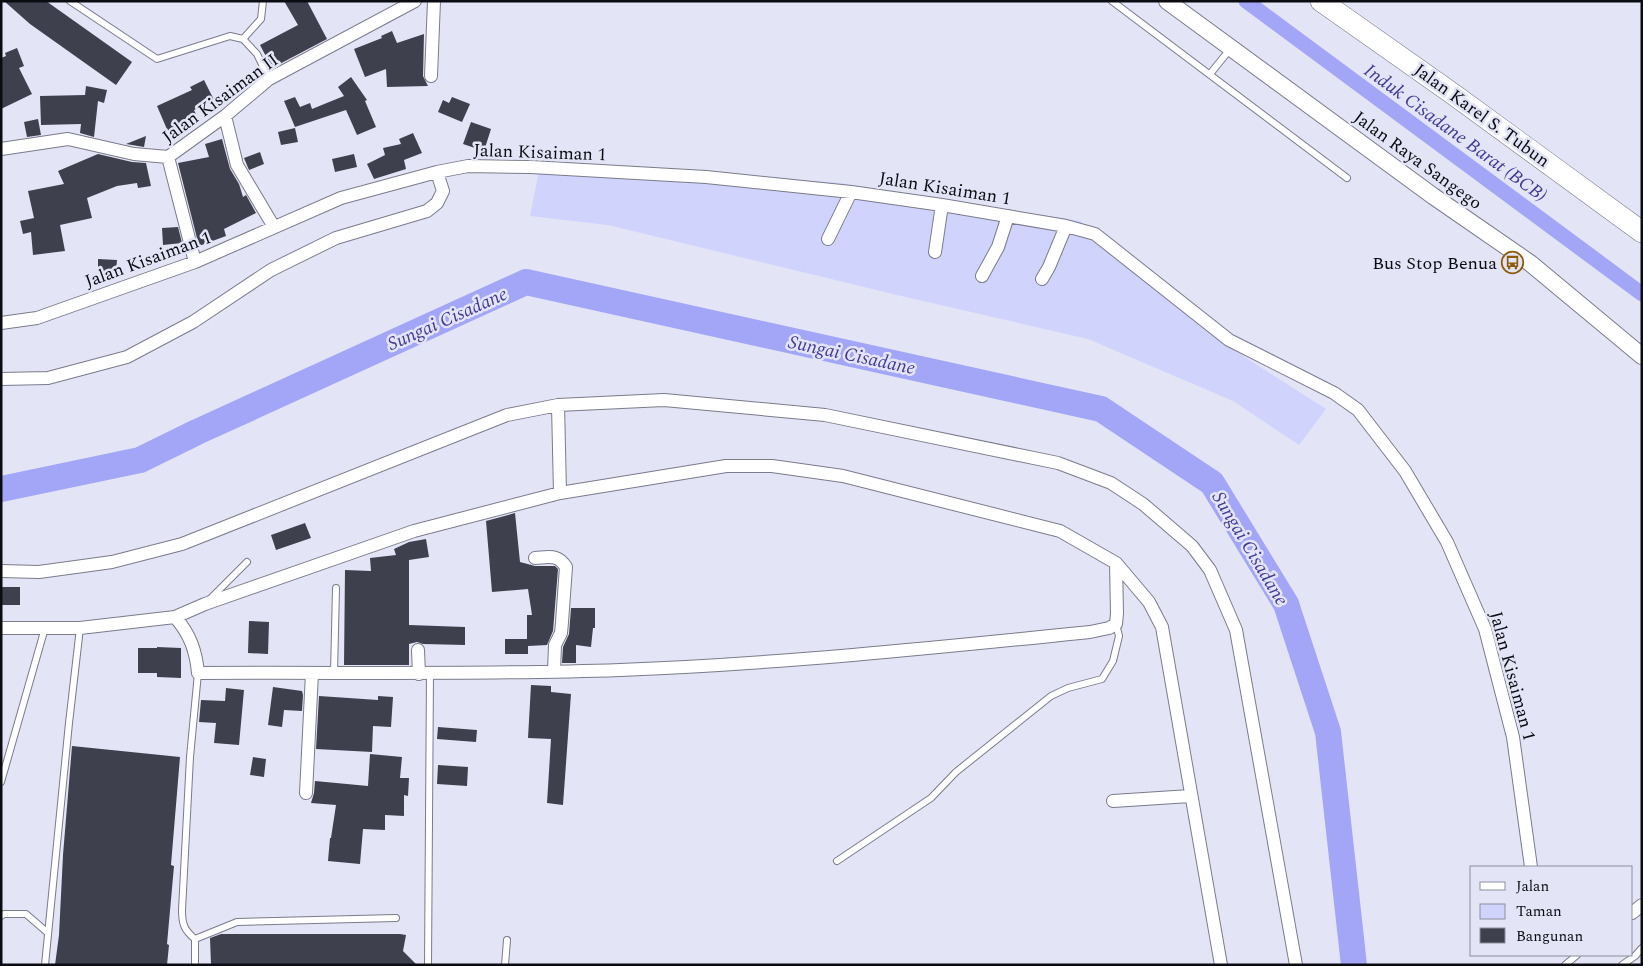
<svg xmlns="http://www.w3.org/2000/svg" width="1643" height="966" viewBox="0 0 1643 966" font-family="Spectral,serif">
  <style>
    .green { fill: #d0d3fb }
    .lines { fill: none; stroke-linecap: round; stroke-linejoin: round }
    .canal { stroke: #a3a6f6; stroke-width: 15 }
    .river { stroke: #a3a6f6; stroke-width: 26 }
    .building { fill: #3f404e }
    .service-casing { stroke: #7a7b8b; stroke-width: 8 }
    .minor-casing { stroke: #7a7b8b; stroke-width: 14 }
    .tertiary-casing { stroke: #7a7b8b; stroke-width: 18 }
    .primary-casing { stroke: #7a7b8b; stroke-width: 22 }
    .service { stroke: #fff; stroke-width: 6 }
    .minor { stroke: #fff; stroke-width: 12 }
    .tertiary { stroke: #fff; stroke-width: 16 }
    .primary { stroke: #fff; stroke-width: 21 }
    .labels { text-anchor: middle; stroke-width: 5; stroke-linejoin: round; paint-order: stroke }
    .street-label { font-size: 18px; fill: #0b0c12; stroke: #e3e5f7 }
    .poi-label { font-size: 18px; fill: #0b0c12; stroke: #e3e5f7; text-anchor: end }
    .water-label { font-size: 19px; font-style: italic; fill: #423a95; stroke: #e3e5f7 }
  </style>
  <rect width="100%" height="100%" fill="#e3e5f7"/>
  <!-- green -->
  <path class="green" d="M 541,161 L 840,183 L 1080,221 L 1226,345 L 1326,409 L 1299,445 L 1233,401 L 1088,339 L 897,295 L 608,225 L 530,216 Z"/>
  <g class="lines">
    <!-- canal -->
    <path class="canal" d="M 1246,1 L 1642,294"/>
    <!-- river -->
    <path class="river" d="M 1,489 L 140,460 L 197,432 L 526,282 L 1101,409 L 1212,483 L 1286,604 L 1328,732 L 1354,965"/>
  </g>
  <!-- building -->
  <path class="building" d="M 4,1 L 46,1 L 132,62 L 116,85 L 30,24 Z
    M 284,1 L 307,1 L 327,39 L 272,68 L 260,45 L 298,25 Z
    M 392,31 L 397,43 L 424,34 L 423,76 L 428,86 L 387,87 L 386,69 L 365,77 L 354,49 L 382,38 L 381,36 Z
    M 17,48 L 24,66 L 19,68 L 32,94 L 1,109 L 1,58 L 6,56 L 5,53 Z
    M 351,77 L 367,100 L 365,101 L 376,127 L 357,135 L 346,110 L 295,127 L 284,101 L 295,97 L 300,107 L 310,103 L 312,109 L 344,96 L 338,87 Z
    M 204,80 L 214,100 L 194,110 L 199,121 L 169,134 L 157,106 L 192,90 L 190,87 Z
    M 86,86 L 107,90 L 104,103 L 98,101 L 94,137 L 80,133 L 81,124 L 41,125 L 40,96 L 85,95 Z
    M 452,97 L 470,104 L 462,122 L 438,112 L 443,100 L 449,103 Z
    M 38,119 L 41,135 L 27,137 L 24,122 Z
    M 471,122 L 491,129 L 484,151 L 463,144 Z
    M 295,128 L 298,142 L 281,145 L 278,132 Z
    M 413,133 L 422,153 L 404,160 L 406,169 L 374,179 L 367,164 L 385,155 L 383,148 L 401,144 L 399,139 Z
    M 146,136 L 144,147 L 126,144 Z
    M 222,139 L 230,169 L 239,184 L 243,197 L 246,195 L 256,213 L 224,229 L 226,236 L 199,246 L 178,163 L 209,157 L 205,144 Z
    M 260,152 L 264,164 L 249,170 L 244,158 Z
    M 98,154 L 132,162 L 146,163 L 151,186 L 138,188 L 137,183 L 117,186 L 87,198 L 92,218 L 60,225 L 65,251 L 33,255 L 31,232 L 23,234 L 20,221 L 34,218 L 28,191 L 64,184 L 58,171 Z
    M 354,154 L 357,167 L 335,172 L 332,159 Z
    M 178,227 L 182,243 L 163,245 L 162,228 Z
    M 98,259 L 117,260 L 116,272 L 98,271 Z
    M 515,513 L 520,562 L 535,566 L 555,566 L 558,569 L 553,631 L 547,645 L 528,646 L 528,654 L 505,654 L 505,639 L 527,639 L 527,615 L 532,615 L 528,589 L 492,592 L 486,521 Z
    M 305,523 L 311,538 L 276,550 L 271,535 Z
    M 426,539 L 429,557 L 409,560 L 409,625 L 465,627 L 465,645 L 423,644 L 417,642 L 409,644 L 409,665 L 344,665 L 345,570 L 371,571 L 370,558 L 396,555 L 394,549 L 409,542 Z
    M 1,587 L 20,587 L 20,605 L 1,605 Z
    M 571,608 L 595,608 L 595,628 L 593,628 L 591,647 L 576,645 L 576,663 L 562,663 L 563,647 L 569,634 Z
    M 249,621 L 269,622 L 268,654 L 248,653 Z
    M 157,647 L 181,648 L 181,678 L 157,677 L 157,673 L 138,673 L 138,648 L 157,648 Z
    M 531,685 L 551,686 L 551,692 L 571,694 L 563,805 L 547,803 L 551,739 L 528,738 Z
    M 273,687 L 302,691 L 303,695 L 302,711 L 284,710 L 282,727 L 268,725 Z
    M 226,688 L 244,690 L 239,745 L 214,743 L 216,723 L 199,722 L 201,700 L 225,701 Z
    M 319,696 L 378,700 L 378,696 L 393,697 L 391,727 L 373,726 L 372,752 L 316,749 Z
    M 438,727 L 477,730 L 476,742 L 437,739 Z
    M 72,746 L 180,757 L 171,865 L 174,866 L 167,944 L 169,945 L 167,965 L 55,965 L 59,935 L 63,855 Z
    M 370,754 L 402,757 L 400,778 L 409,778 L 408,796 L 404,795 L 404,816 L 385,815 L 385,830 L 363,829 L 360,864 L 328,861 L 330,838 L 331,838 L 336,805 L 311,803 L 314,793 L 315,781 L 368,786 Z
    M 253,757 L 266,759 L 264,777 L 250,775 Z
    M 438,765 L 468,767 L 467,786 L 437,784 Z
    M 221,934 L 400,934 L 406,935 L 403,951 L 417,965 L 211,965 L 210,938 Z"/>
  <g class="lines">
    <defs>
      <path id="service" d="M 70,1 L 157,59 L 230,36 L 243,39 L 257,54 L 269,79
        M 1112,1 L 1347,178
        M 243,39 L 261,19 L 263,1
        M 1210,74 L 1231,48
        M 209,600 L 247,562
        M 198,673 L 190,757 L 182,910 C 182,924 184,930 195,939 L 237,922 L 396,918
        M 334,673 L 336,588
        M 1,782 L 45,628
        M 837,861 L 931,798 L 956,772 L 1051,696 L 1068,688 L 1102,679 L 1113,661 L 1119,636 L 1116,624
        M 1,916 L 4,914 L 26,914 L 48,933
        M 45,965 L 69,723 L 80,628
        M 195,965 L 195,939
        M 428,965 L 430,673
        M 505,965 L 507,940
        M 1565,965 L 1577,955
        M 1622,965 L 1635,956 L 1642,948"/>
      <path id="minor" d="M 431,76 L 434,1
        M 225,116 L 237,165 L 274,227
        M 1,149 L 68,139 L 134,154 L 168,157 L 225,116 L 269,79 L 415,1
        M 168,157 L 195,262
        M 828,239 L 851,192
        M 935,252 L 942,205
        M 982,276 L 998,247 L 1008,216
        M 1042,279 L 1049,267 L 1066,226
        M 1,323 L 37,318 L 195,262 L 341,198 L 437,172 L 468,166 L 531,167 L 706,177 L 851,192 L 942,205 L 1066,226 L 1095,234 L 1229,340 L 1334,393 L 1358,410 L 1405,471 L 1447,542 L 1485,629 L 1513,737 L 1531,867
        M 1,379 L 48,378 L 127,357 L 193,322 L 271,270 L 336,238 L 427,211 L 437,203 L 443,191 L 437,172
        M 558,405 L 560,493
        M 535,558 C 550,557 558,554 566,567 L 562,622 L 561,633 L 555,645 L 554,671
        M 1,571 L 39,572 L 112,562 L 182,544 L 507,415 L 558,405 L 664,400 L 825,415 L 1058,463 L 1111,483 L 1143,504 L 1192,546 L 1210,570 L 1236,630 L 1296,965
        M 175,617 C 190,634 196,651 198,673 C 339,672 479,675 620,670 C 777,664 933,648 1090,632 L 1109,628 L 1116,624 L 1117,613 L 1116,563
        M 1,628 L 80,628 L 175,617 L 205,604 L 414,531 L 560,493 L 726,466 L 772,466 L 843,476 L 1060,531 L 1116,563 L 1149,602 L 1162,627 L 1221,965
        M 418,650 L 419,674
        M 306,793 L 312,673
        M 1113,801 L 1190,796
        M 1632,913 L 1642,905"/>
      <path id="tertiary" d="M 1167,1 L 1433,196 L 1530,263 L 1642,356"/>
      <path id="primary" d="M 1321,1 L 1453,94 L 1642,232"/>
    </defs>
    <!-- service casing -->
    <use href="#service" class="service-casing"/>
    <!-- minor casing -->
    <use href="#minor" class="minor-casing"/>
    <!-- tertiary casing -->
    <use href="#tertiary" class="tertiary-casing"/>
    <!-- primary casing -->
    <use href="#primary" class="primary-casing"/>
    <!-- service -->
    <use href="#service" class="service"/>
    <!-- minor -->
    <use href="#minor" class="minor"/>
    <!-- tertiary -->
    <use href="#tertiary" class="tertiary"/>
    <!-- primary -->
    <use href="#primary" class="primary"/>
  </g>
  <!-- icons -->
  <defs>
    <symbol id="bus-ring" viewBox="-11 -11 22 22"><circle r="9.5" fill="#e3e5f7" stroke="#8e5c09" stroke-width="1.5"/><path d="M-5-6H5V4H4V6H2V4H-2V6H-4V4H-5ZM-3.5-4V0h7V-4ZM-3.5 1.2v1.5H-2V1.2ZM2 1.2v1.5H3.5V1.2Z" fill="#8e5c09"/></symbol>
  </defs>
  <g fill-rule="evenodd">
    <use href="#bus-ring" x="1500" y="250" width="25" height="25"/>
  </g>
  <g class="labels">
    <!-- street labels -->
    <g class="street-label">
      <text transform="translate(220 98) rotate(-36)" y="6">Jalan Kisaiman II</text>
      <text transform="translate(1482 115) rotate(36)" y="6">Jalan Karel S. Tubun</text>
      <text transform="translate(540 152) rotate(2)" y="6">Jalan Kisaiman 1</text>
      <text transform="translate(1418 160) rotate(36)" y="6">Jalan Raya Sangego</text>
      <text transform="translate(945 188) rotate(9)" y="6">Jalan Kisaiman 1</text>
      <text transform="translate(148 259) rotate(-20)" y="6">Jalan Kisaiman 1</text>
      <text transform="translate(1513 676) rotate(75)" y="6">Jalan Kisaiman 1</text>
    </g>
    <!-- poi labels -->
    <g class="poi-label">
      <text x="1497" y="269">Bus Stop Benua</text>
    </g>
    <!-- water labels -->
    <g class="water-label">
      <text transform="translate(1456 132) rotate(36)" y="7">Induk Cisadane Barat (BCB)</text>
      <text transform="translate(447 318) rotate(-24)" y="7">Sungai Cisadane</text>
      <text transform="translate(852 354) rotate(12)" y="7">Sungai Cisadane</text>
      <text transform="translate(1251 548) rotate(59)" y="7">Sungai Cisadane</text>
    </g>
  </g>
  <!-- border -->
  <rect width="1643" height="966" fill="none" stroke="#0b0c12" stroke-width="5"/>
  <!-- legend -->
  <rect x="1470" y="866" width="162" height="90" fill="#e3e5f7" stroke="#8d8e9b"/>
  <rect x="1480" y="882" width="25" height="8" fill="#ffffff" stroke="#8d8e9b"/>
  <text x="1516" y="891" font-size="15" fill="#0b0c12">Jalan</text>
  <rect x="1480" y="904" width="25" height="15" fill="#d0d3fb" stroke="#8d8e9b"/>
  <text x="1516" y="916" font-size="15" fill="#0b0c12">Taman</text>
  <rect x="1480" y="928" width="25" height="15" fill="#3f404e" stroke="#8d8e9b"/>
  <text x="1516" y="941" font-size="15" fill="#0b0c12">Bangunan</text>
</svg>
